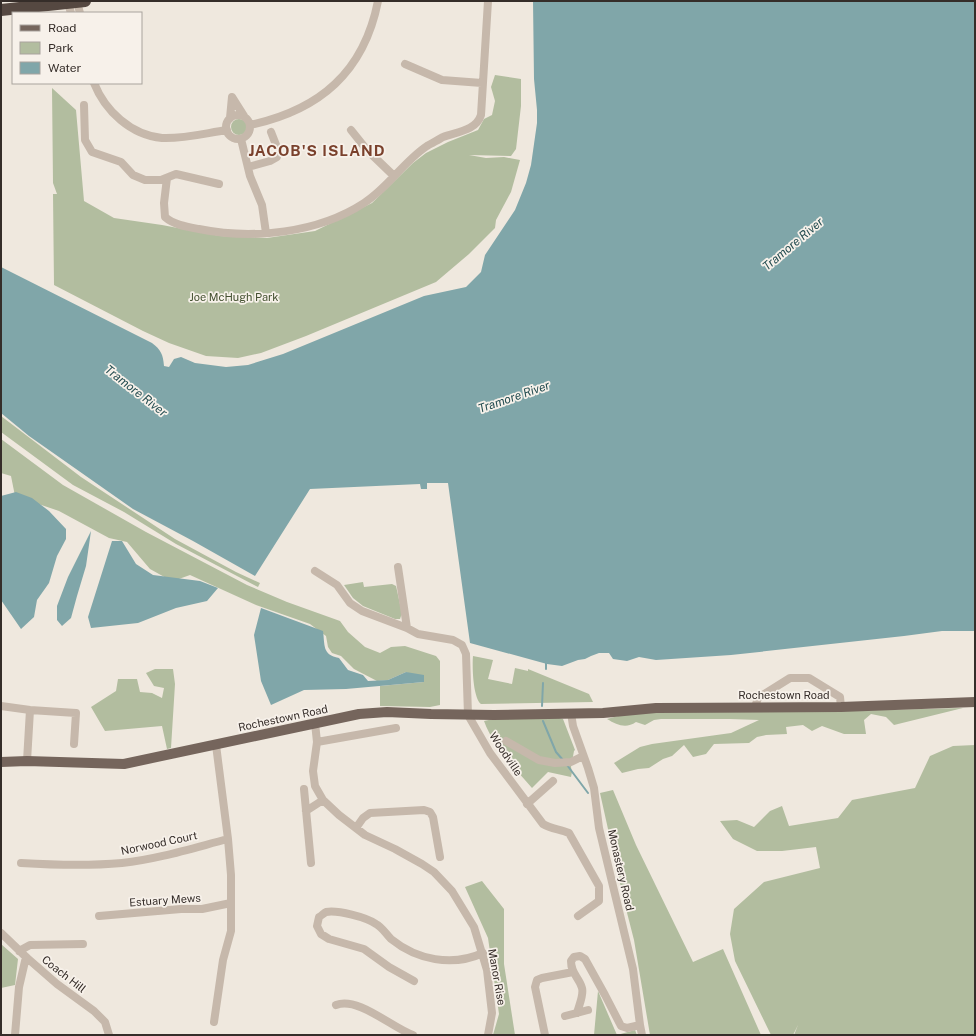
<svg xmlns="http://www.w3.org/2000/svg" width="976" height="1036" viewBox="0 0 976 1036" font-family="'Public Sans',sans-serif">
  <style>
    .green { fill: #b2bd9f }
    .water { fill: #80a6a9 }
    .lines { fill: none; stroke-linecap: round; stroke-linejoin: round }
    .stream { stroke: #80a6a9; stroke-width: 2 }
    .minor { stroke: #c6b8ab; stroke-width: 8 }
    .major { stroke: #75655c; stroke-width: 10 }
    .highway { stroke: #554841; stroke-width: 12 }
    .labels { text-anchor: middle; stroke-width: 3.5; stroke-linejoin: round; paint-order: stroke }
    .park-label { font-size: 11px; fill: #435030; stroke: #f7f1ea }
    .street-label { font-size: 11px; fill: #352d29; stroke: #f7f1ea }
    .water-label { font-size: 12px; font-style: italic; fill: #244d51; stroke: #f7f1ea }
    .district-label { font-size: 15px; font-weight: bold; letter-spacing: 1px; fill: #7a412c; stroke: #f7f1ea }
  </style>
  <rect width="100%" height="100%" fill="#efe8de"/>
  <!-- green -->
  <path class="green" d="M 495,75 L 521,79 L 521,106 L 516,149 L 511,156 L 469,155 L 486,158 L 504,157 L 520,160 L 511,192 L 496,220 L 495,228 L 469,254 L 436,282 L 306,336 L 261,353 L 238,358 L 206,356 L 169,343 L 143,331 L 54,285 L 53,194 L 57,194 L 53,183 L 52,88 L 76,110 L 84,201 L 114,218 L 162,225 L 220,236 L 267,238 L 315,231 L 372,203 L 413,163 L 426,153 L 448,142 L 478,130 L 484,119 L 492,115 L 495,101 L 491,87 Z
    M231 127a8 8 0 1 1 16 0a8 8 0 1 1-16 0Z
    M 1,416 L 81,477 L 175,539 L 236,572 L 260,583 L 258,587 L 176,544 L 124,512 L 73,485 L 1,432 Z
    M 1,439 L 63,485 L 146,532 L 247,585 L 287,602 L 340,621 L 348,632 L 365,647 L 380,653 L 391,647 L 405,646 L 436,656 L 440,661 L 440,705 L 430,707 L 380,706 L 380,686 L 424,682 L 406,672 L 388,680 L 377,681 L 354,669 L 341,656 L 332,653 L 328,647 L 326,636 L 310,624 L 256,605 L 190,575 L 176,580 L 168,579 L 150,569 L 127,542 L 109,538 L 59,511 L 15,496 L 11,476 L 1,473 Z
    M 363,582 L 364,587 L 392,584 L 396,586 L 402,613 L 400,619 L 395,619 L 363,606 L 353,598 L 344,585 Z
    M 473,656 L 493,660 L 488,679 L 512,684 L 515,668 L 528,671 L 528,669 L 589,694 L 593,702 L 481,704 C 473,698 472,666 473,656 Z
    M 155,669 L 173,669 L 175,684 L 171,748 L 167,749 L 162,726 L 105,731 L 91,707 L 116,691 L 118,679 L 137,679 L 140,692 L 152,693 L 162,698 L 164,688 L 154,686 L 146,673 Z
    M 963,708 L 894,725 L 886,717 L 871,714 L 864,720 L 866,734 L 844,734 L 822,726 L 812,731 L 803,725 L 786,727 L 787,734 L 766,735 L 757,737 L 749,743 L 714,744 L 706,754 L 693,757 L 684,745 L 672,756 L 663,759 L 649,768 L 638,769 L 622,773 L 614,763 L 640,747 L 652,744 L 731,733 L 759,720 L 730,719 L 661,719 L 654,720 L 645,725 L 636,722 C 626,729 617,725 607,719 C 647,707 697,711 739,711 C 814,711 888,710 963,708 Z
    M 555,717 L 563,719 L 575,750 L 574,751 L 571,767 L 572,772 L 571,777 L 548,772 L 532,788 C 514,767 494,748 484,721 L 498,718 Z
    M 975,745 L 975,1035 L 794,1035 L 798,1025 L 793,1035 L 771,1035 L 735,961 L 730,934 L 734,909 L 764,882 L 820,868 L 816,847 L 782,851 L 757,851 L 733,839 L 720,821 L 737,820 L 754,827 L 770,811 L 782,806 L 789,826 L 838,818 L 852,800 L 915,788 L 930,756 L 953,746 Z
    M 613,790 L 636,845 L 693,962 L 723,949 L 761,1035 L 650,1035 L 634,940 L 624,901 L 600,793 Z
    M 482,881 L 504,909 L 504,964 L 515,1035 L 493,1035 L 499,1014 L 488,938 L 465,887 Z
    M 1,944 L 18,959 L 15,985 L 1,988 Z
    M 598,991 L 617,1035 L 635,1030 L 637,1035 L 594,1035 Z"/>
  <!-- water -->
  <path class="water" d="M 533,1 L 975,1 L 975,631 L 942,631 L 904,636 L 731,655 L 656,660 L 639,657 L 627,661 L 613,659 L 609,653 L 599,653 L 591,656 L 585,659 L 578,660 L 562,666 L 547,664 L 470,643 L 448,483 L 427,483 L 427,489 L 421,489 L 420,484 L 310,489 L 255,576 L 193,541 L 133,509 L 29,436 L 1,413 L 1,267 L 152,343 C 161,350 163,354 164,366 L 169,367 L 174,359 L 181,357 L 195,363 L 226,367 L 248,365 L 283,354 L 424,296 L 466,287 L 481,272 L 485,255 L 515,210 L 526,183 L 531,165 L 537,123 L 537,110 L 534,79 Z
    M 16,492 L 32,498 L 49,511 L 66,529 L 66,539 L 57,556 L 49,583 L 37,600 L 34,617 L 21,629 L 1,600 L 1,496 Z
    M 91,531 L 86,566 L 77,596 L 71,618 L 62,626 L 57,620 L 57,606 L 68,577 Z
    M 112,541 L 122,541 L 136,564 L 153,575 L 200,581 L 218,588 L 207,601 L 176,608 L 138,623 L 91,628 L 88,617 Z
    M 261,608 L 323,631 C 325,645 322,655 339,658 L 348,670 L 363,675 L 368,681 L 388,680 L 406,672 L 424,675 L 424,682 L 346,689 L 304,690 L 271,705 L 261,681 L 254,635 Z"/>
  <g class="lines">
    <!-- stream -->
    <path class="stream" d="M 546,662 L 546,669
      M 542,706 L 543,683
      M 543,721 L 556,752 L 563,760
      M 567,765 L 588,793"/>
    <!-- minor -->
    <path class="minor" d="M 77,2 L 80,13
      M 68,3 L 71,13
      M 405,64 L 442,80 L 482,83
      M 94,83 C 105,111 131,135 162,138 C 184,139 206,133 227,130
      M 84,105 L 85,140 L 92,152 L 121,162 L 133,175 L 145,180 L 161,180 L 176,174 L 219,184
      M226 127a12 12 0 1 1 24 0a12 12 0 1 1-24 0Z
      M 230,118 L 232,97 L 244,116
      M 250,125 C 320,110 364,72 378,1
      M 351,130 L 367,150 L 394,176
      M 241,139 L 250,176 L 262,205 L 266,233
      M 248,167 L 270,161 L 277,157 L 278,150 L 271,132
      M 167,178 L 164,203 L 165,217 C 174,225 188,227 199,229 C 253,240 318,233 364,203 C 388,188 403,162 427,146 C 432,143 438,140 443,137 C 456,132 476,131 481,115 L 488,1
      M 398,567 L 407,628
      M 315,571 L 337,585 L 350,603 L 362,611 L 407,628 L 418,634 L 453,640 L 462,645 L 466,654 L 468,715 L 490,753 L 543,824 C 551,829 560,829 569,833 L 599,886 L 599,901 L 578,916
      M 1,706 L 30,710 L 76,713 L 74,744
      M 755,707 L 758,698 L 790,678 L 809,678 L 840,697 L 841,707
      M 571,713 L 573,726 L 588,768 L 594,788 L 599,828 L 633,969 L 640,1025 L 642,1035
      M 315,723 L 317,742 L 313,771 L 315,786 L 323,800 L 339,815 L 365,835 L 395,849 L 422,864 L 434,872 L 452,891 L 474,927 L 487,970 L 492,1013 L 488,1035
      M 506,741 L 539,760 L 555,763 L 571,762 L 583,756
      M 317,742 L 396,728
      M 27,761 L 30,710
      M 304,789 L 311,863
      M 527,804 L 553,781
      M 306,811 L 323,800
      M 356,828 L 363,818 L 370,813 L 424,810 L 430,812 L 433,817 L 440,857
      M 21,863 C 54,865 89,866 122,863 C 158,859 193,848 228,839
      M 99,916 L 181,909 L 202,909 L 231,903
      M 1,933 L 26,957 L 57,984 L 94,1011 L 105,1022 L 109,1035
      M 19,951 L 30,945 L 83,944
      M 414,981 L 389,967 L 364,949 L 329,939 L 321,934 L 317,926 L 319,917 C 321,916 324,913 326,912 C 338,910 366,917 376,924 C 382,927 386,934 391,939 C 417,960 452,967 483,953
      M 336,1005 C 358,996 392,1028 413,1035
      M 577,1013 C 579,1005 584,995 582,988 C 579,977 571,974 571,961 L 574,957 L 580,956 L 585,959 L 605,995 L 621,1026 L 627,1028 L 640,1025
      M 565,1016 L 588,1010
      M 214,1022 L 223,960 L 231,931 L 231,875 L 228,839 L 216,745
      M 15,1035 L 19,987 L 26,957
      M 545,1035 L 535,987 L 537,980 L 542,978 L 573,972"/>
    <!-- major -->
    <path class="major" d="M 1,762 L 27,761 L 124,764 L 359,714 L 387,712 L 431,714 L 494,715 L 603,713 L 656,708 L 841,707 L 975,702"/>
    <!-- highway -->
    <path class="highway" d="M 1,10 L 85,1"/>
  </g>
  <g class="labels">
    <!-- park labels -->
    <g class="park-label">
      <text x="234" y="301">Joe McHugh Park</text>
    </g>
    <!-- street labels -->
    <g class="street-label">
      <text x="784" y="699">Rochestown Road</text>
      <text transform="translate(283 718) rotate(-12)" y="4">Rochestown Road</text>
      <text transform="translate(506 754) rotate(56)" y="4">Woodville</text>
      <text transform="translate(159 843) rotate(-12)" y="4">Norwood Court</text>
      <text transform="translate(621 870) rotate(77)" y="4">Monastery Road</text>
      <text transform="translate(165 900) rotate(-4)" y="4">Estuary Mews</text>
      <text transform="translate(64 974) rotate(38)" y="4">Coach Hill</text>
      <text transform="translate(497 977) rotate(80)" y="4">Manor Rise</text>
    </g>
    <!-- water labels -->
    <g class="water-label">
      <text transform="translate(793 244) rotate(-40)" y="4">Tramore River</text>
      <text transform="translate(136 391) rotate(38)" y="4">Tramore River</text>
      <text transform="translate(514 397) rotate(-19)" y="4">Tramore River</text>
    </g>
    <!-- district labels -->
    <g class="district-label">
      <text x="317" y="156">JACOB'S ISLAND</text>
    </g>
  </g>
  <!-- border -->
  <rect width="976" height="1036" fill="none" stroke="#352d29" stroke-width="4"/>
  <!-- legend -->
  <rect x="12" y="12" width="130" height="72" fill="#f7f1ea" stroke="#a9a39d"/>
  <rect x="20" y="25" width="20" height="6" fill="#75655c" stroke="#a9a39d"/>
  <text x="48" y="32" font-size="12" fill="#352d29">Road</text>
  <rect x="20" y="42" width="20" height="12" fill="#b2bd9f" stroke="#a9a39d"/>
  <text x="48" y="52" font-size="12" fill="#352d29">Park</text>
  <rect x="20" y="62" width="20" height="12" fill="#80a6a9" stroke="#a9a39d"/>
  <text x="48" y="72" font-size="12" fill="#352d29">Water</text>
</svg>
